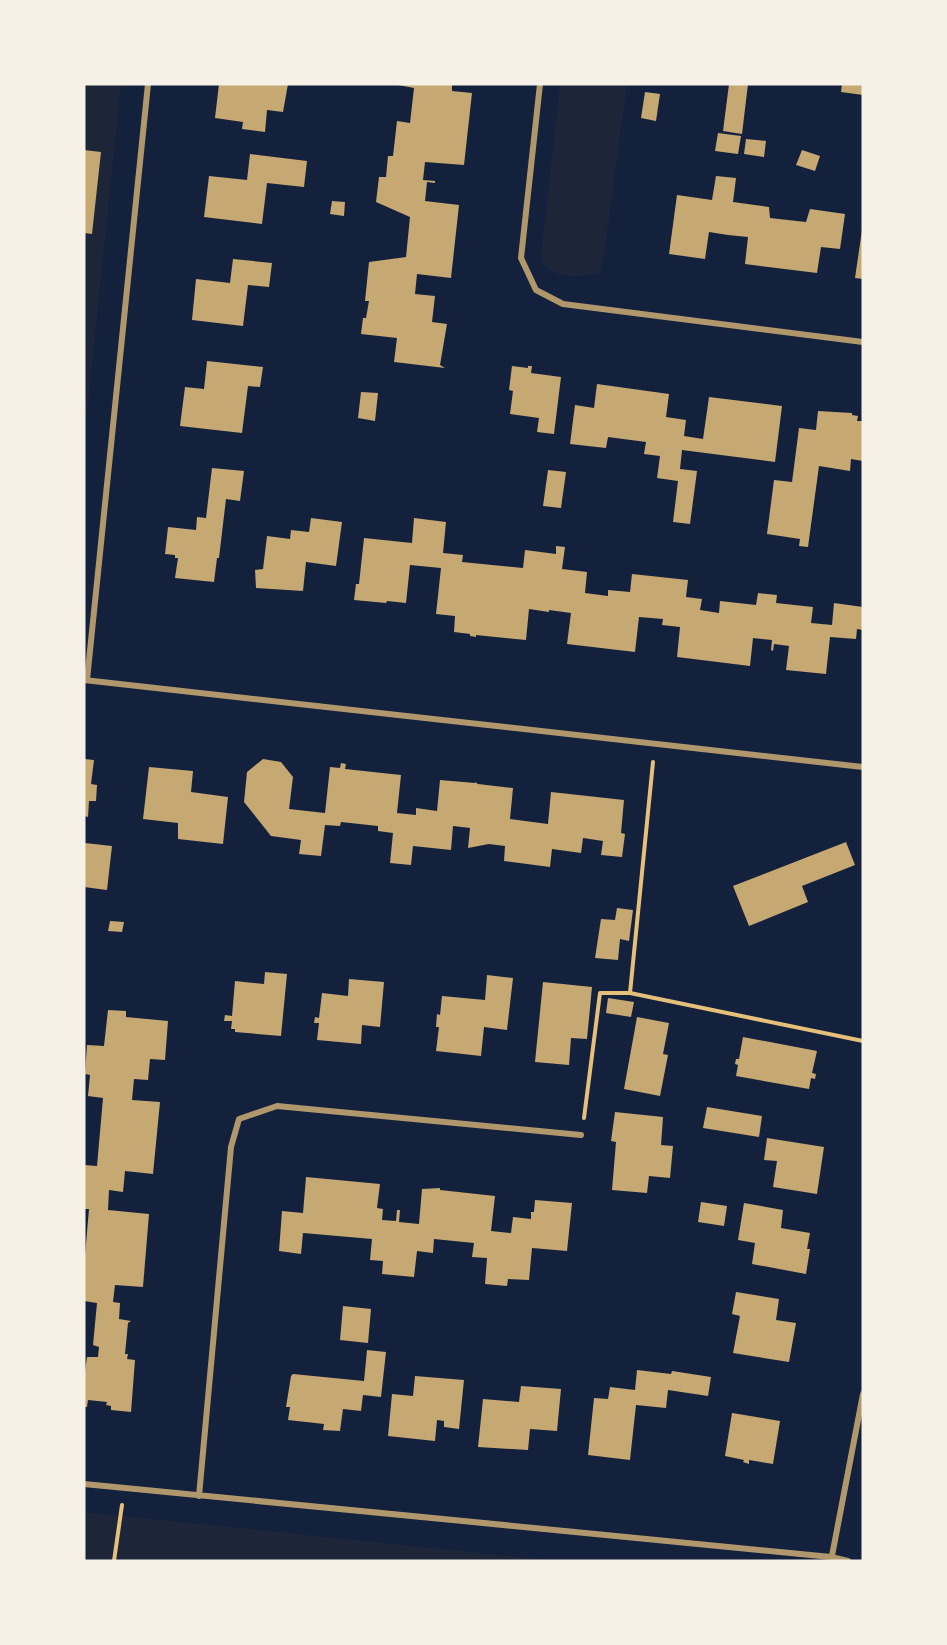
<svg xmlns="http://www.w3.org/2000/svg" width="947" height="1645" viewBox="0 0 947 1645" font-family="Mulish,sans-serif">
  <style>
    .green { fill: #1d2539 }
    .building { fill: #c6a872 }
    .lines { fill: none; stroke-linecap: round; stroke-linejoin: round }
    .path { stroke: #e5c07b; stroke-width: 4 }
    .minor { stroke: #b1986c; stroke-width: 6 }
  </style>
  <rect width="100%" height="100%" fill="#14213d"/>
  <!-- green -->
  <path class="green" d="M 84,84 L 121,84 L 84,441 Z
    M 560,84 L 627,84 L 603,263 L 598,273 C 585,278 552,278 544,264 C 543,261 542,258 541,255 Z
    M 84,1512 L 558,1561 L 84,1561 Z"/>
  <!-- building -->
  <path class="building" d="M 219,84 L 288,84 L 283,112 L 267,110 L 265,132 L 242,129 L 243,122 L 215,118 Z
    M 393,84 L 452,84 L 452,91 L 472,93 L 464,165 L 425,162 L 423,180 L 435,181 L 435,183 L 427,182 L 425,201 L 459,205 L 451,278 L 417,274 L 415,294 L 435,296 L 432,322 L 447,324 L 440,365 L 445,368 L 394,362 L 397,338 L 361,334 L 363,318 L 366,318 L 369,301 L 365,301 L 369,262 L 406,257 L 410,217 L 376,202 L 379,177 L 386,177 L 388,156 L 393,156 L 397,121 L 410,123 L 414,88 Z
    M 729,84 L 748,84 L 742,134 L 723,131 Z
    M 842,84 L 863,84 L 863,95 L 841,92 Z
    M 645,92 L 660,94 L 656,121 L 641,118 Z
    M 718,133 L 741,136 L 738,154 L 715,151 Z
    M 746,139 L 766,141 L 764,157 L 744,154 Z
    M 84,150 L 101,152 L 92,234 L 84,233 Z
    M 802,150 L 820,156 L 815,171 L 796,165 Z
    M 250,154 L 307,161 L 304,187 L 267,183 L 262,224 L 204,217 L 209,176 L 247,180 Z
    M 716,176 L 736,178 L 733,202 L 769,207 L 770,218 L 806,222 L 810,209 L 845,214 L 840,249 L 821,247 L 817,273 L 745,264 L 748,237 L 728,235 L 709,232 L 705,259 L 669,254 L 677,195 L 712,200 Z
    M 332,201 L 345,202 L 344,216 L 330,214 Z
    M 862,230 L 863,230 L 863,279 L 855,278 Z
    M 233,259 L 272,263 L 269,287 L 248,285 L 243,326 L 192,320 L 196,279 L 230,283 Z
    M 207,361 L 263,367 L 260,387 L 248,386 L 242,433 L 180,426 L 185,387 L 204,389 Z
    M 512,366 L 528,368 L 528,366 L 532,366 L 531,373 L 561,377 L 554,434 L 537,432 L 539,418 L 510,414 L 513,391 L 509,390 Z
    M 597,384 L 669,394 L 666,417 L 686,420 L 684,436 L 703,439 L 709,397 L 782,406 L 775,462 L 682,450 L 680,469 L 697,471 L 690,524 L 673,522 L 678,481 L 657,478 L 660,456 L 644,454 L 646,442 L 608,437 L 606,448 L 570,444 L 575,405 L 594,408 Z
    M 361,392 L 378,393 L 375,421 L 358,418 Z
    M 818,411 L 852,413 L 852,415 L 858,416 L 857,421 L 863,421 L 863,461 L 851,459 L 850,471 L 819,466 L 808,547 L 799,546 L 800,539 L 767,534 L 774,480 L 792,482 L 799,428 L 816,430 Z
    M 212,468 L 244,471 L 240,501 L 226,499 L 219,558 L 217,558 L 214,582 L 175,578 L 178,558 L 175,558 L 175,555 L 165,554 L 168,527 L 196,530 L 197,517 L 206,518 Z
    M 548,470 L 566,472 L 561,508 L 543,506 Z
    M 311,518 L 342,522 L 336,566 L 306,562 L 303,591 L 256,588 L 255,570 L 263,569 L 267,536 L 290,539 L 291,530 L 309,532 Z
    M 414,518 L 446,522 L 443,553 L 463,555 L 462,562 L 523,568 L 525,550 L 556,554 L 556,546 L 565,547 L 562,569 L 587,572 L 585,593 L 608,596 L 608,590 L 630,592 L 632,574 L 688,580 L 686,597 L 702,599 L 700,610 L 719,613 L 720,601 L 756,605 L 758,593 L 777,595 L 776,603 L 813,607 L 811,623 L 832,625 L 834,603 L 863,607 L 863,630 L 857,629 L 856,639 L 830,637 L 826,674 L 786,670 L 789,646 L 774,644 L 773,651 L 771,650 L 772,640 L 753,638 L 750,666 L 677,657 L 680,627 L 662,625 L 663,619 L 639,617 L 635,652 L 567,644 L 571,613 L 549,610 L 549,612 L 529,609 L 526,640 L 476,635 L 476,637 L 470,636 L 470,634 L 454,632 L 455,616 L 436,614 L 441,568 L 410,565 L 406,603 L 387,601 L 386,603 L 354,600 L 356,584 L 359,584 L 364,538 L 412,543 Z
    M 84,759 L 94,760 L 91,784 L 97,785 L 96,801 L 89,801 L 88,817 L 84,816 Z
    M 263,759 L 281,762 L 293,777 L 289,809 L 325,813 L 330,767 L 340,768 L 341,763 L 346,764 L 345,769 L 401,775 L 397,813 L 416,815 L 416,808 L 437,811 L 440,780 L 475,783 L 475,782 L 478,784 L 513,788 L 510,819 L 548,824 L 551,792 L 624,800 L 621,833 L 625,834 L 622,857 L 601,855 L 603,841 L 583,838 L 581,853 L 552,849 L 550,867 L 504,861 L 505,846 L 489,844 L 468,848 L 470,828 L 453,826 L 451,850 L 413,846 L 411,865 L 390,863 L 393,833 L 378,831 L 378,826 L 341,822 L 340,826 L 325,825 L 321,856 L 299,854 L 301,840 L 271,836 L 244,802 L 247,772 Z
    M 149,767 L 193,771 L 191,792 L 228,797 L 223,844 L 178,839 L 178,823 L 143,819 Z
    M 846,842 L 855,865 L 802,886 L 808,902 L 749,926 L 733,886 Z
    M 85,843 L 112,846 L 107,890 L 84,887 Z
    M 617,908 L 633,910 L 629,941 L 620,939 L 618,960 L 595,958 L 601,919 L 615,920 Z
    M 110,921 L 124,922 L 122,932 L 108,931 Z
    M 265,972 L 287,974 L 281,1036 L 235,1032 L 235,1029 L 231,1029 L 232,1021 L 224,1021 L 225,1015 L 232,1016 L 235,981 L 264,984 Z
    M 487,975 L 513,978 L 507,1030 L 484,1027 L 481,1056 L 436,1051 L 439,1027 L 436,1027 L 437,1014 L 440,1015 L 442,996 L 485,1000 Z
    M 349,979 L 384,982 L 380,1027 L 362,1025 L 361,1044 L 317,1040 L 319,1023 L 314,1023 L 315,1017 L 319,1018 L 322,993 L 348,996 Z
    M 543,982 L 592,987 L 587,1039 L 571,1038 L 569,1065 L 535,1062 Z
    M 608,998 L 634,1002 L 631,1017 L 606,1013 Z
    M 108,1010 L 126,1011 L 126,1017 L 168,1021 L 165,1060 L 150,1059 L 148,1080 L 134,1079 L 132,1100 L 160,1102 L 153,1174 L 125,1171 L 123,1192 L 109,1190 L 108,1210 L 149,1214 L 143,1287 L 115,1285 L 113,1302 L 120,1303 L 119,1319 L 131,1321 L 128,1323 L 125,1354 L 128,1354 L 127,1359 L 135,1360 L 131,1412 L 111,1410 L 111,1406 L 106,1405 L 107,1402 L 88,1400 L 87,1407 L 84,1407 L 84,1378 L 87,1357 L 98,1357 L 99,1347 L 93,1345 L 97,1303 L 84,1301 L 84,1267 L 89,1209 L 84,1209 L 84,1165 L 97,1166 L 103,1098 L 88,1096 L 90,1075 L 85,1074 L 87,1045 L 104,1046 Z
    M 637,1017 L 669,1023 L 663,1054 L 668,1055 L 660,1096 L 624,1089 Z
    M 743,1037 L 817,1051 L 812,1073 L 816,1074 L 815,1079 L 811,1078 L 809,1089 L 736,1076 L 738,1065 L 735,1064 L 736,1059 L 739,1059 Z
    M 707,1107 L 762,1116 L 759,1137 L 703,1128 Z
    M 615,1112 L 663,1117 L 661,1145 L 673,1146 L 670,1178 L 649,1176 L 647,1193 L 612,1190 L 616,1142 L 611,1141 Z
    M 767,1138 L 824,1147 L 817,1194 L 773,1187 L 777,1161 L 764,1160 Z
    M 306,1177 L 380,1184 L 377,1208 L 383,1209 L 382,1220 L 396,1221 L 397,1210 L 400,1210 L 399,1222 L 419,1224 L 422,1189 L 440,1188 L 440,1190 L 495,1196 L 491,1231 L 511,1233 L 513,1217 L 531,1219 L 531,1212 L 534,1212 L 535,1200 L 572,1203 L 567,1251 L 532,1248 L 529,1280 L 508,1279 L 507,1286 L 485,1284 L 487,1258 L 472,1257 L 474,1243 L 434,1239 L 433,1253 L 417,1251 L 414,1277 L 382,1274 L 383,1261 L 370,1260 L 372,1239 L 303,1233 L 301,1254 L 279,1251 L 282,1211 L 303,1213 Z
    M 701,1202 L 727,1206 L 724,1226 L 698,1222 Z
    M 744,1203 L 783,1210 L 781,1228 L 810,1233 L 807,1249 L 810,1249 L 806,1274 L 752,1264 L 755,1243 L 738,1240 Z
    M 736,1292 L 779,1299 L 776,1320 L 796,1323 L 789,1362 L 733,1353 L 740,1316 L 732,1314 Z
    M 343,1306 L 371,1309 L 368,1343 L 340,1340 Z
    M 367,1350 L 386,1352 L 381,1397 L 363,1395 L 361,1411 L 343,1409 L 340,1431 L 323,1430 L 324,1424 L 288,1420 L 290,1407 L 286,1407 L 291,1376 L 293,1374 L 364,1381 Z
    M 637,1370 L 671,1374 L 672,1371 L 711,1377 L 708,1396 L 668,1390 L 666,1408 L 636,1405 L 630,1460 L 588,1455 L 594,1398 L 608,1399 L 610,1387 L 635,1390 Z
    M 415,1376 L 464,1380 L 459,1429 L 444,1427 L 444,1421 L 437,1420 L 435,1441 L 388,1436 L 392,1394 L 413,1396 Z
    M 521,1386 L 561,1389 L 557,1431 L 530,1429 L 528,1450 L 478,1447 L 483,1399 L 519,1402 Z
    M 732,1413 L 780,1421 L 773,1464 L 749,1460 L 749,1464 L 743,1462 L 744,1460 L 725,1456 Z"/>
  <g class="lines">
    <!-- path -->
    <path class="path" d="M 653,762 L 630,993 L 863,1041
      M 584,1118 L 600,993 L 630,993
      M 114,1561 L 122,1505"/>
    <!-- minor -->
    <path class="minor" d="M 540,84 L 521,258 L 536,290 L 563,304 L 863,342
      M 84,680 L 863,767
      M 87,680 L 148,84
      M 84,1484 L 831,1557 L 848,1561
      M 199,1496 L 231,1147 L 239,1119 L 277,1106 L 581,1135
      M 831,1561 L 863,1394"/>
  </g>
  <!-- border -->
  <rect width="947" height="1645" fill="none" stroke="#f6f1e7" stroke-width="171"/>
</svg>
